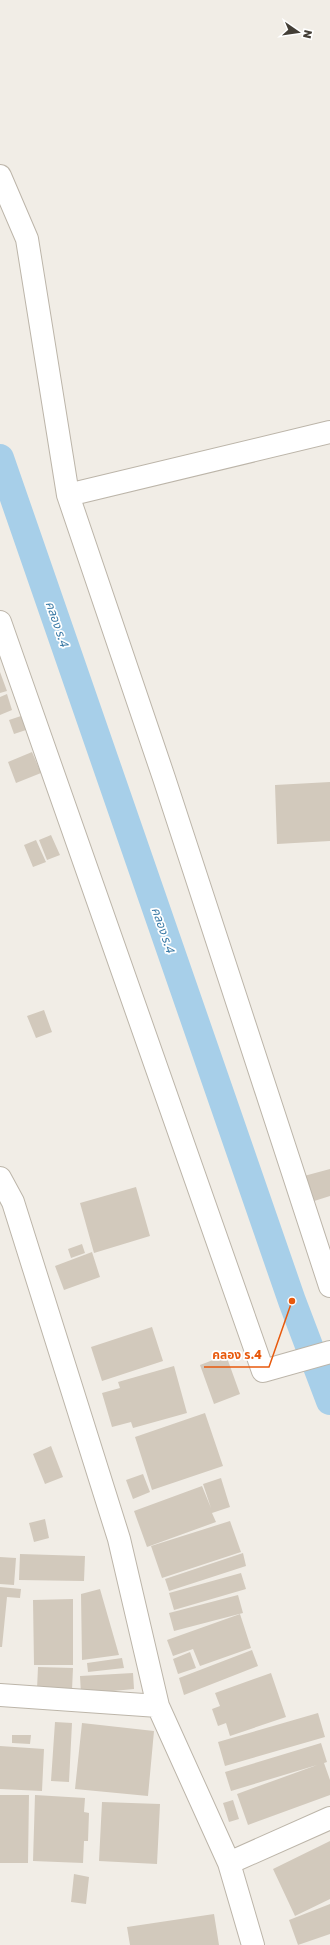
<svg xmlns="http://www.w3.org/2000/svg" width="330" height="1945" viewBox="0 0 330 1945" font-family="'Golos Text','Noto Sans Thai',sans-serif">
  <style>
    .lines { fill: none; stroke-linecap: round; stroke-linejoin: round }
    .canal { stroke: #a7cfe9; stroke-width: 28 }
    .building { fill: #d2c9bc }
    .minor-casing { stroke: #bcb5a9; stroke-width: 24 }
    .minor { stroke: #fff; stroke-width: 22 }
    .labels { text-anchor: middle; stroke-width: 3.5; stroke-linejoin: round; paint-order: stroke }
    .water-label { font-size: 12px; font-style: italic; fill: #3979a5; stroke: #fff }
    .leader { fill: none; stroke: #e8590c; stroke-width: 1.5 }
    .callout-dot { fill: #e8590c; stroke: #fff; stroke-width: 1.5 }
    .callout-label { font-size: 12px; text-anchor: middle; font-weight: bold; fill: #e8590c; stroke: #fff; stroke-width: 3.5; stroke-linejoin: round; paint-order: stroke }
  </style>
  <rect width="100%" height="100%" fill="#f1ede6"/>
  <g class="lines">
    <!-- canal -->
    <path class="canal" d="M 0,458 L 292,1301 L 330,1401"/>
  </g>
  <!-- building -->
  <path class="building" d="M 0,672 L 7,691 L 0,693 Z
    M 7,694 L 12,710 L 0,715 L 0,697 Z
    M 21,716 L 26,730 L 14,734 L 9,720 Z
    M 32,752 L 41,773 L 16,783 L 8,762 Z
    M 330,782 L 330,841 L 277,844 L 275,785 Z
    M 51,835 L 60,855 L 47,860 L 39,840 Z
    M 36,840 L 46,862 L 33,867 L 24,845 Z
    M 44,1010 L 52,1032 L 36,1038 L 27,1016 Z
    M 330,1169 L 330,1196 L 311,1202 L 304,1176 Z
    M 136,1187 L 150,1236 L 94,1253 L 80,1203 Z
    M 82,1244 L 85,1253 L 71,1258 L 68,1249 Z
    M 92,1252 L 100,1277 L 64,1290 L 55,1266 Z
    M 152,1327 L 163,1361 L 102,1381 L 91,1347 Z
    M 226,1355 L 240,1394 L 214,1404 L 200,1365 Z
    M 174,1366 L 187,1413 L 133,1428 L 131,1422 L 112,1427 L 102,1393 L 120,1388 L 118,1382 Z
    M 205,1413 L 223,1466 L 152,1490 L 135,1437 Z
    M 51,1446 L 63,1477 L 45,1484 L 33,1454 Z
    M 143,1474 L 150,1492 L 133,1499 L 126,1480 Z
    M 221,1478 L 230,1507 L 212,1513 L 216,1522 L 147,1547 L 134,1511 L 202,1486 L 211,1508 L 203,1484 Z
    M 45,1519 L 49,1538 L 34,1542 L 29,1523 Z
    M 230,1521 L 241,1552 L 162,1578 L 151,1546 Z
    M 243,1553 L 246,1566 L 169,1591 L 165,1579 Z
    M 20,1554 L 85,1556 L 84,1581 L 19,1580 Z
    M 0,1557 L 16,1558 L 14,1585 L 0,1584 Z
    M 241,1573 L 246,1589 L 174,1610 L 169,1593 Z
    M 0,1587 L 21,1589 L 20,1598 L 7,1597 L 2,1647 L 0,1647 Z
    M 100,1589 L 119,1655 L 82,1660 L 81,1594 Z
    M 238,1595 L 243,1613 L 174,1631 L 169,1613 Z
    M 73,1599 L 73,1665 L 34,1665 L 33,1600 Z
    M 240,1614 L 251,1648 L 200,1666 L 193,1649 L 173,1656 L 167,1640 Z
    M 252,1650 L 258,1666 L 184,1695 L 179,1678 Z
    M 190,1652 L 196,1668 L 178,1674 L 173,1659 Z
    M 122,1658 L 124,1668 L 88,1672 L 87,1663 Z
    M 38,1667 L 73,1668 L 72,1690 L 37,1689 Z
    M 133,1673 L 134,1689 L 81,1694 L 80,1676 Z
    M 271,1673 L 286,1717 L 230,1736 L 226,1723 L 218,1726 L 212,1709 L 220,1706 L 215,1693 Z
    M 318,1713 L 325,1737 L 225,1766 L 218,1742 Z
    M 55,1722 L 72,1723 L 69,1782 L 51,1781 Z
    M 82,1723 L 154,1731 L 148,1796 L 75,1789 Z
    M 12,1735 L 31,1735 L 30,1744 L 12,1743 Z
    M 321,1743 L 327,1762 L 324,1763 L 330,1780 L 330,1795 L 248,1825 L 237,1794 L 317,1765 L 231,1791 L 225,1772 Z
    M 0,1746 L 44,1749 L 42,1791 L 0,1789 Z
    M 0,1795 L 29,1795 L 28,1863 L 0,1863 Z
    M 35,1795 L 85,1798 L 84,1812 L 89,1813 L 88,1841 L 84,1841 L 83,1863 L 33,1861 Z
    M 233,1800 L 239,1819 L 229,1822 L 223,1803 Z
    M 102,1802 L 160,1804 L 157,1864 L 99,1861 Z
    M 330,1841 L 330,1899 L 295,1916 L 273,1869 Z
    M 74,1874 L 89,1877 L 86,1904 L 71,1902 Z
    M 330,1904 L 330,1934 L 298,1945 L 289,1920 Z
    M 214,1914 L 219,1945 L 130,1945 L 127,1927 Z"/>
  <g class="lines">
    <defs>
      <path id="minor" d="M 0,176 L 27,239 L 68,495 L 164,778 L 330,1286
        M 68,495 L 330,432
        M 0,622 L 263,1371 L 330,1352
        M 0,1178 L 13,1202 L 119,1539 L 158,1706 L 229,1863 L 253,1945
        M 0,1695 L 158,1706
        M 229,1863 L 330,1818"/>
    </defs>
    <!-- minor casing -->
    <use href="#minor" class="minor-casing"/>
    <!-- minor -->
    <use href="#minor" class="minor"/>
  </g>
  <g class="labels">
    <!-- water labels -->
    <g class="water-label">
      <text transform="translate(57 624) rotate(71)" y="4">คลอง ร.4</text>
      <text transform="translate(163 930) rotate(71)" y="4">คลอง ร.4</text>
    </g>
  </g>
  <!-- callouts -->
  <path class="leader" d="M292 1301L269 1367H204"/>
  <circle class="callout-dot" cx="292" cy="1301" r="4"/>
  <g class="callout-label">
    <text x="237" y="1359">คลอง ร.4</text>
  </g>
  <!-- north arrow -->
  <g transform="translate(298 32) rotate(103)" stroke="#ffffff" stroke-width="3" paint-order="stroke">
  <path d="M0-3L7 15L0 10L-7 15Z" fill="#433e36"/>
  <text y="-6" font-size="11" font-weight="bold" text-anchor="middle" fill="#433e36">N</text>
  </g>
</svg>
